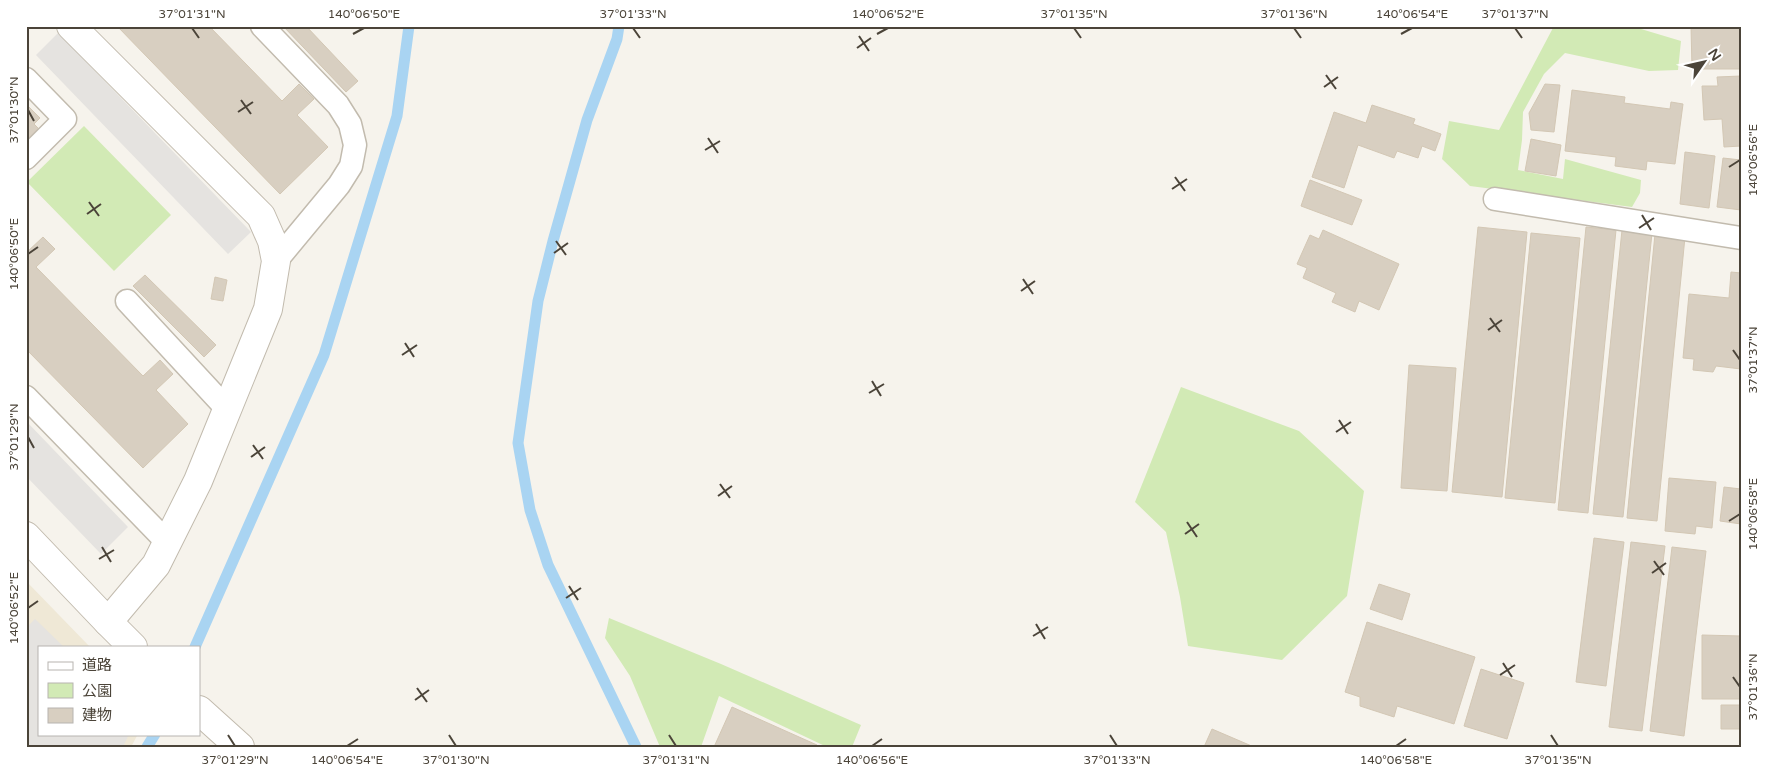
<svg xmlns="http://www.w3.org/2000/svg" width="1767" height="773" viewBox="0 0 1767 773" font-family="'Varela Round','Noto Sans JP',sans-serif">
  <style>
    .education { fill: #efe8d6 }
    .green { fill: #d2eab5 }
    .parking { fill: #e5e3e0 }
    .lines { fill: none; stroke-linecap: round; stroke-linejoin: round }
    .stream { stroke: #a9d4f2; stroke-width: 11 }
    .building { fill: #d8cfc1; stroke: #d3c7b4 }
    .service-casing { stroke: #c2bbae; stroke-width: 25 }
    .minor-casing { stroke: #c2bbae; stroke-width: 30 }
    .tertiary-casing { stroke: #c2bbae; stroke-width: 30 }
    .service { stroke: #fff; stroke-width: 22 }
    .minor { stroke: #fff; stroke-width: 28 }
    .tertiary { stroke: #fff; stroke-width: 28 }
    .ticks { fill: none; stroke: #4b4439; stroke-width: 2 }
    .neatline { fill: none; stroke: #4b4439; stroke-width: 2 }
    .ticks-label { font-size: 12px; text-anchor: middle; fill: #4b4439 }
  </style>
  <rect width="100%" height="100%" fill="#f6f3ec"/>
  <!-- education -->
  <path class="education" d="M 26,581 L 90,647 L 39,647 L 39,734 L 138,734 L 131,747 L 26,747 Z"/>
  <!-- green -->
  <path class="green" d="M 1554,26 L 1631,26 L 1681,41 L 1678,70 L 1649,71 L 1565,53 L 1544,74 L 1523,112 L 1522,140 L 1518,170 L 1563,179 L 1565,159 L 1641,180 L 1640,193 L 1632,207 L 1470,186 L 1442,159 L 1449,121 L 1499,130 Z
    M 84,126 L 171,215 L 114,271 L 27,182 Z
    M 1181,387 L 1299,431 L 1364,491 L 1347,596 L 1282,660 L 1188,646 L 1180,597 L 1166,532 L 1135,502 Z
    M 609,618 L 721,664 L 861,725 L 852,747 L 827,747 L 719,696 L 701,747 L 660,747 L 630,676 L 605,638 Z"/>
  <!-- parking -->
  <path class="parking" d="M 58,33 L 251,232 L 228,254 L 36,55 Z
    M 26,421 L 128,527 L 101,554 L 26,476 Z
    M 35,619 L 64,647 L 39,647 L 39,734 L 129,734 L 123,747 L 26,747 L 26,628 Z"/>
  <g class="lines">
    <!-- stream -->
    <path class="stream" d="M 619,26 L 617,39 L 587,120 L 553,241 L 538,301 L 518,443 L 530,510 L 548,565 L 636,747
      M 195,647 L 324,355 L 397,116 L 409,26
      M 147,747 L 155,734"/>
  </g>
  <!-- building -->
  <path class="building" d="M 117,26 L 209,26 L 282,101 L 299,84 L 314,99 L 297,115 L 328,147 L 280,194 Z
    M 283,26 L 306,26 L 358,81 L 346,92 Z
    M 1691,26 L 1741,26 L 1741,69 L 1692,69 Z
    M 1741,76 L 1741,146 L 1724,147 L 1722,119 L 1704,120 L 1702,86 L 1718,86 L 1717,77 Z
    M 1545,84 L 1560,85 L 1554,132 L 1531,130 L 1529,113 Z
    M 1572,90 L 1625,97 L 1624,103 L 1670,109 L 1671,102 L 1683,104 L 1675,164 L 1647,161 L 1646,170 L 1615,166 L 1616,157 L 1565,151 Z
    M 26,104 L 40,118 L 34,124 L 40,130 L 26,143 Z
    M 1372,105 L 1415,119 L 1413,124 L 1441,134 L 1435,151 L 1422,146 L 1418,158 L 1397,151 L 1394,158 L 1358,145 L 1344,188 L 1312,177 L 1334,112 L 1366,123 Z
    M 1531,139 L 1561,145 L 1556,176 L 1525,171 Z
    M 1685,152 L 1715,156 L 1709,208 L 1680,204 Z
    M 1723,158 L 1741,160 L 1741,210 L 1717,207 Z
    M 1310,180 L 1362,200 L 1352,225 L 1301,206 Z
    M 1478,227 L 1527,232 L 1502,497 L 1452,492 Z
    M 1586,227 L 1616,230 L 1588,513 L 1558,510 Z
    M 1323,230 L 1399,264 L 1379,310 L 1359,301 L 1355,312 L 1332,302 L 1336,293 L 1303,278 L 1307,268 L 1297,264 L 1310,235 L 1319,239 Z
    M 1622,230 L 1652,233 L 1623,517 L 1593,514 Z
    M 1531,233 L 1580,238 L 1555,503 L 1505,498 Z
    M 1655,234 L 1685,237 L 1657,521 L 1627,518 Z
    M 43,237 L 55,249 L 36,267 L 143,376 L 160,360 L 173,374 L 156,390 L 188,424 L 143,468 L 26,349 L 26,253 Z
    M 1731,272 L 1741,273 L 1741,369 L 1716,366 L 1713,372 L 1693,370 L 1694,359 L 1683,358 L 1689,294 L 1729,298 Z
    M 145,275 L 216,345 L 204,357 L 133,286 Z
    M 215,277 L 227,280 L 223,301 L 211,299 Z
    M 1409,365 L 1456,368 L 1447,491 L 1401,488 Z
    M 1669,478 L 1716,482 L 1712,528 L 1696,526 L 1695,534 L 1665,531 Z
    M 1724,487 L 1741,489 L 1741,524 L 1720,521 Z
    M 1594,538 L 1624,542 L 1606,686 L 1576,682 Z
    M 1631,542 L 1665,546 L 1642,731 L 1609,727 Z
    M 1672,547 L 1706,551 L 1684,736 L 1650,731 Z
    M 1379,584 L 1410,594 L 1402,620 L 1370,609 Z
    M 1367,622 L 1475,657 L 1454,724 L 1397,706 L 1394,717 L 1360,706 L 1360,697 L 1345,692 Z
    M 1702,635 L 1741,636 L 1741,699 L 1702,699 Z
    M 1481,669 L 1524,683 L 1507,739 L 1464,726 Z
    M 1721,705 L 1741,705 L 1741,729 L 1721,729 Z
    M 732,707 L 817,745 L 816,747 L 714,747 Z
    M 1212,729 L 1254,747 L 1204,747 Z"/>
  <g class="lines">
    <defs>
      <path id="service" d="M 262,26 L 338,105 L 350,124 L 355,145 L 351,166 L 339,185 L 276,261
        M 26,79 L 65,119 L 26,158
        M 1495,199 L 1741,238
        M 127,301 L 227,409
        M 26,397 L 167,542"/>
      <path id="minor" d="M 71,26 L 261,216 L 272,241 L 276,261 L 268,309 L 198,481 L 156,565 L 108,622"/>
      <path id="tertiary" d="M 26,536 L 108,622 L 133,647
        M 199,710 L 240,747"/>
    </defs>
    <!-- service casing -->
    <use href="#service" class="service-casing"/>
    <!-- minor casing -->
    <use href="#minor" class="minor-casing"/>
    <!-- tertiary casing -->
    <use href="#tertiary" class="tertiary-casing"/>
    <!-- service -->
    <use href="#service" class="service"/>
    <!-- minor -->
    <use href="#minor" class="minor"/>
    <!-- tertiary -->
    <use href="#tertiary" class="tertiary"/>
  </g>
  <!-- ticks -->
  <path class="ticks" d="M 192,28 L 199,38M 633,28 L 640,38M 1074,28 L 1081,38M 1294,28 L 1301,38M 1515,28 L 1522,38M 353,34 L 364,28M 877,34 L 888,28M 1401,34 L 1412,28M 859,36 L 869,51M 857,48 L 871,38M 1326,75 L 1336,89M 1324,87 L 1338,77M 241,100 L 251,114M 28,110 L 34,121M 238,112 L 253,102M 708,138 L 718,153M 705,150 L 720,141M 1729,167 L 1740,160M 1175,177 L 1185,191M 1172,189 L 1187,179M 89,202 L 99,216M 87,214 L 101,204M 1642,215 L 1651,230M 1639,228 L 1654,218M 556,241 L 566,255M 554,253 L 568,243M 28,254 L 38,247M 1023,279 L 1033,294M 1021,291 L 1035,281M 1490,318 L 1500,332M 1488,330 L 1502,320M 405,343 L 414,357M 1733,350 L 1740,360M 402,355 L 417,345M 872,381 L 881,396M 869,393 L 884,384M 1339,420 L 1348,434M 1336,432 L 1351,422M 28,437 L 34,448M 253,445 L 263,459M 251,457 L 265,447M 720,484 L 730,498M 718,496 L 732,486M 1729,521 L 1740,514M 1187,522 L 1197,537M 1185,534 L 1199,524M 102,547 L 111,562M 99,559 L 114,550M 1654,561 L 1664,575M 1652,573 L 1666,563M 569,586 L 578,600M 566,598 L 581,588M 28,608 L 38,601M 1036,624 L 1045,639M 1033,636 L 1048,627M 1503,663 L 1512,677M 1500,675 L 1515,665M 1733,677 L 1740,687M 417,688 L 427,702M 415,700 L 429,690M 228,735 L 235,746M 449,735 L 456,746M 669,735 L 676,746M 1110,735 L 1117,746M 1551,735 L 1558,746M 347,746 L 358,739M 872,746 L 882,739M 1396,746 L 1406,739"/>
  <!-- border -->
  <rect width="1767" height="773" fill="none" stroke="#ffffff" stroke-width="55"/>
  <!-- legend -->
  <rect x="38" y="646" width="162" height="90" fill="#ffffff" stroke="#b7b4b0"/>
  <rect x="48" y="662" width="25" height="8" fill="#ffffff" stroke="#b7b4b0"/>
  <text x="82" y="670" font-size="15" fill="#4b4439">道路</text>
  <rect x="48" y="683" width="25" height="15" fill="#d2eab5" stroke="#b7b4b0"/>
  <text x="82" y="696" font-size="15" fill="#4b4439">公園</text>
  <rect x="48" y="708" width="25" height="15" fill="#d8cfc1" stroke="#b7b4b0"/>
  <text x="82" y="720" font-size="15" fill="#4b4439">建物</text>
  <!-- north arrow -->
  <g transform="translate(1704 62) rotate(56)" stroke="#ffffff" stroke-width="4" paint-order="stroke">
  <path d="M0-4L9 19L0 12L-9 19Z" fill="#4b4439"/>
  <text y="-8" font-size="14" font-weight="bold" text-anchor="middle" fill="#4b4439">N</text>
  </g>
  <rect x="28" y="28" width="1712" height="718" class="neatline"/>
  <g class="ticks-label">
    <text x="192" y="18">37°01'31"N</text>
    <text x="364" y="18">140°06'50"E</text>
    <text x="633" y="18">37°01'33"N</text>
    <text x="888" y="18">140°06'52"E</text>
    <text x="1074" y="18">37°01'35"N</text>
    <text x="1294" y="18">37°01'36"N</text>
    <text x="1412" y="18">140°06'54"E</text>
    <text x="1515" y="18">37°01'37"N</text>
    <text transform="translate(14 110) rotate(-90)" y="4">37°01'30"N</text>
    <text transform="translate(1753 160) rotate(-90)" y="4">140°06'56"E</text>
    <text transform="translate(14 254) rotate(-90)" y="4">140°06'50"E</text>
    <text transform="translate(1753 360) rotate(-90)" y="4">37°01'37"N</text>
    <text transform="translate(14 437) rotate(-90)" y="4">37°01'29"N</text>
    <text transform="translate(1753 514) rotate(-90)" y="4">140°06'58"E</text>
    <text transform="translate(14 608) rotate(-90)" y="4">140°06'52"E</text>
    <text transform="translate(1753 687) rotate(-90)" y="4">37°01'36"N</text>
    <text x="235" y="764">37°01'29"N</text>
    <text x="347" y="764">140°06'54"E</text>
    <text x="456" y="764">37°01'30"N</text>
    <text x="676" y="764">37°01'31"N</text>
    <text x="872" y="764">140°06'56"E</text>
    <text x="1117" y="764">37°01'33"N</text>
    <text x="1396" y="764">140°06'58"E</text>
    <text x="1558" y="764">37°01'35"N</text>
  </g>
</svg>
